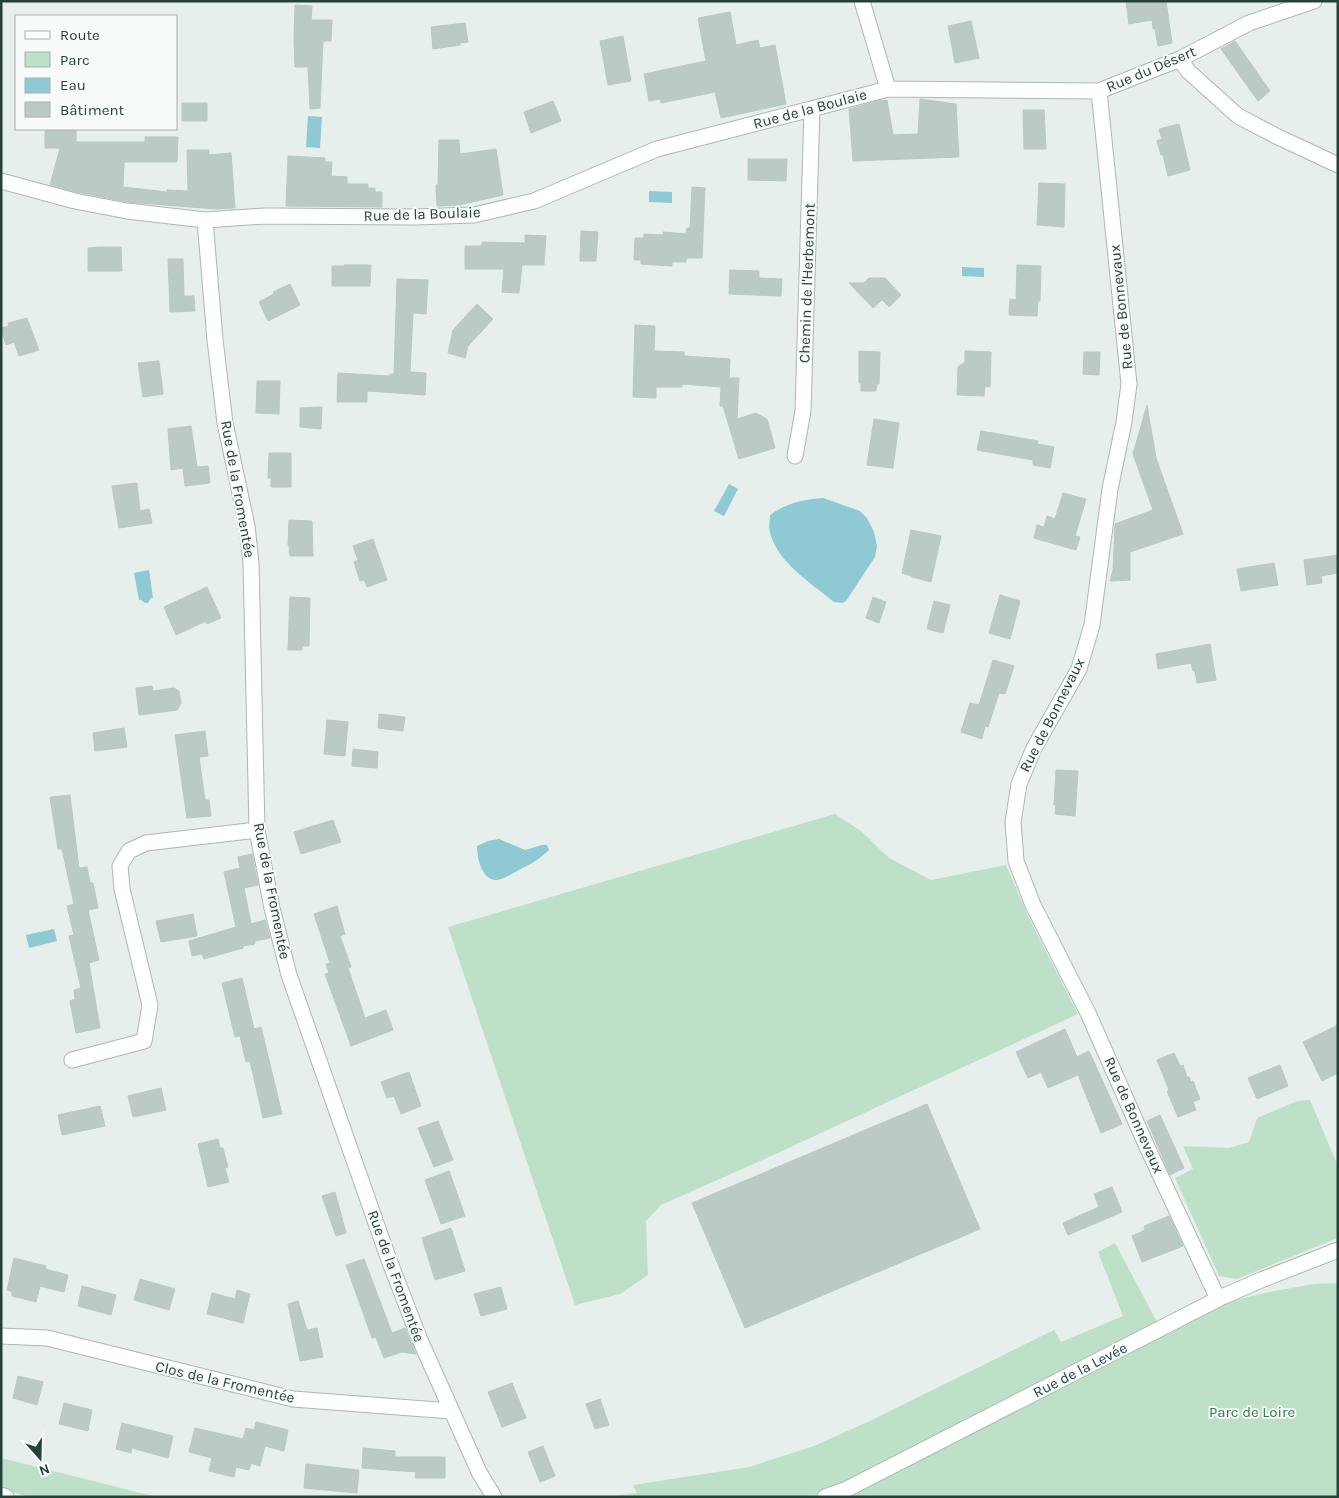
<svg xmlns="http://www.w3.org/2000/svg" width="1339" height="1498" viewBox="0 0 1339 1498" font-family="Karla,sans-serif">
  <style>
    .green { fill: #bfe0c8 }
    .water { fill: #8ec9d4 }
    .building { fill: #bbcac4; stroke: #b8c9c2 }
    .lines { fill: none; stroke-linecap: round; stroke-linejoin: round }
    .minor-casing { stroke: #a8b8b2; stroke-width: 17 }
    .minor { stroke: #fff; stroke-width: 15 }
    .labels { text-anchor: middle; stroke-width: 4; stroke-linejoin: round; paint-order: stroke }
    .street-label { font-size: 15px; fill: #24423a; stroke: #f7fbf9 }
    .park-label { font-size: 15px; fill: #2d7a4b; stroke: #f7fbf9 }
  </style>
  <rect width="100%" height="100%" fill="#e6efeb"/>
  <!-- green -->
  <path class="green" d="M 835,814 L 861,831 L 889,858 L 931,880 L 1006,865 L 1030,920 L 1078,1014 L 767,1158 L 661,1205 L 646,1221 L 648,1275 L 620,1294 L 575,1305 L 448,927 Z
    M 1310,1100 L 1338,1166 L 1338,1238 L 1237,1279 L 1219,1276 L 1175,1178 L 1193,1169 L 1183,1146 L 1229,1148 L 1249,1142 L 1257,1118 L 1297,1101 Z
    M 1115,1243 L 1157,1322 L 838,1487 L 811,1497 L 607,1497 L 637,1493 L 633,1485 L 749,1467 L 814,1446 L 872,1420 L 1054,1330 L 1061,1342 L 1123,1316 L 1098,1252 Z
    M 1338,1283 L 1338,1497 L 849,1497 L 1017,1407 L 1198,1316 L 1231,1301 L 1269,1292 L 1314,1284 Z
    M 1,1458 L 157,1497 L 30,1497 L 1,1489 Z"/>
  <!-- water -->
  <path class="water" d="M 308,116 L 322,117 L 320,148 L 306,147 Z
    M 649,191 L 672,192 L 672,203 L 649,202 Z
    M 962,267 L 984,268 L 984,277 L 962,276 Z
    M 729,484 L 738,489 L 724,516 L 714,511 Z
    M 823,498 L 860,511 L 867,518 L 874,532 L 877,546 L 875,557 L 846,601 L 842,603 L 834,602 C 811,583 773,560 769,527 C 769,524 770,519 770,515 C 785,504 804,499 823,498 Z
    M 149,570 L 153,598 L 151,598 L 148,603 L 145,603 L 141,600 L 139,600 L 134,573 Z
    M 499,839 L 525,850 L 542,845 L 547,845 L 549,850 C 540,859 531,864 519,870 C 513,873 507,877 501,879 C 483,885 477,859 477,846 L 488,841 Z
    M 54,929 L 57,941 L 29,948 L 26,935 Z"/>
  <!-- building -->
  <path class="building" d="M 1126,1 L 1166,1 L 1172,43 L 1158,46 L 1155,29 L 1153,29 L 1152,20 L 1129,24 Z
    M 295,5 L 312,6 L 311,20 L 332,20 L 331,41 L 323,41 L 320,108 L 310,109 L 308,67 L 295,67 L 294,40 Z
    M 730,12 L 736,45 L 758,40 L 760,48 L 775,45 L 786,104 L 721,118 L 715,92 L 661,103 L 660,99 L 649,101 L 644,74 L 706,61 L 698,18 Z
    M 971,21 L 979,58 L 955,63 L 948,26 Z
    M 465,23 L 468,42 L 460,43 L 460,45 L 433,49 L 431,27 Z
    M 623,36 L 631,81 L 608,85 L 600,41 Z
    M 1235,41 L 1270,91 L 1258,101 L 1221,49 Z
    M 920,99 L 956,104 L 959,157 L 853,161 L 849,109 L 878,101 L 887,100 L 893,135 L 918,134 Z
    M 553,101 L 561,121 L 531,133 L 524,112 Z
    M 182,103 L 207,103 L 207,121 L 182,121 Z
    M 1023,110 L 1044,110 L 1046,149 L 1024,149 Z
    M 1179,124 L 1190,170 L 1168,176 L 1163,155 L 1161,155 L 1157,141 L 1162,139 L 1159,129 Z
    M 45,129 L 76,129 L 76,142 L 145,142 L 145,137 L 178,137 L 177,162 L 124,162 L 123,187 L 167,192 L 167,190 L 188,191 L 187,150 L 209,150 L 209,155 L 231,153 L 235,208 L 216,209 L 128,202 L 77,192 L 50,185 L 60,148 L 45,148 Z
    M 439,140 L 459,140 L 460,154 L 496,149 L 503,195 L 459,205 L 437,206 L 436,185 L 438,185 Z
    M 288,156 L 325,158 L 325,162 L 332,162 L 331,176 L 347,177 L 347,184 L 368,184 L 368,188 L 375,188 L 375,192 L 382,192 L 382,207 L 286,206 Z
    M 748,159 L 787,159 L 786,181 L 748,180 Z
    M 1039,183 L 1065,184 L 1064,227 L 1037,225 Z
    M 692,187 L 705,188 L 702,258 L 686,258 L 686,262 L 672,262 L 672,266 L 641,264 L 641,260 L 634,260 L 635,238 L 644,238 L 644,234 L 663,235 L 663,232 L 686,234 L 687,228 L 690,228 Z
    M 581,231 L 598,232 L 596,261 L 580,261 Z
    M 525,235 L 546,236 L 544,265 L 522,265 L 519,293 L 502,292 L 504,269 L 465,269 L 465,246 L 482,246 L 482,242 L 525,243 Z
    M 100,247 L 121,247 L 122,271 L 88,271 L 88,248 Z
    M 168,259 L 183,259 L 184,296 L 194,296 L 195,311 L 170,312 Z
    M 344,265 L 371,265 L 370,286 L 332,286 L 332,266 L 344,266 Z
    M 1017,265 L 1041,266 L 1040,301 L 1038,301 L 1037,316 L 1009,315 L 1010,299 L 1016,300 Z
    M 730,270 L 759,271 L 759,278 L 782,279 L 781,296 L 729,294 Z
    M 869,278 L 885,278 L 901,295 L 889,307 L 882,300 L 873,308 L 849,283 L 864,283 Z
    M 397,279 L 428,280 L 426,314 L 413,313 L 410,372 L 426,373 L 425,395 L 367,391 L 367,402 L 337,402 L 338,373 L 390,376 L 390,374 L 394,374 Z
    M 290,284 L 300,305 L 268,321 L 259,302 L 274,294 L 273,292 Z
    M 477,304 L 493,319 L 468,346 L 465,358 L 448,353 L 453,330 Z
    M 27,318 L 39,350 L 19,356 L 14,342 L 6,345 L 1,328 L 9,326 L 8,323 Z
    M 635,325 L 655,326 L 654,351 L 684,352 L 684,356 L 730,359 L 729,378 L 739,378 L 737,419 L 756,413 L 767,419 L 775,448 L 739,459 L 723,406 L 720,406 L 721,387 L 682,384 L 682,387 L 656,387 L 656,398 L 633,397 Z
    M 859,351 L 880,352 L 879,384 L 877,384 L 876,391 L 861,391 L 861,383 L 859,383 Z
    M 965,351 L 991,352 L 990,387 L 985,386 L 984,396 L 957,395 L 958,367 L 965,362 Z
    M 1084,352 L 1100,352 L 1099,375 L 1083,374 Z
    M 159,361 L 163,394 L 143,397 L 138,363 Z
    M 257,381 L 280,381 L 279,414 L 256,413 Z
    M 1147,405 L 1156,458 L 1183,534 L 1130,552 L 1130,580 L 1110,581 L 1113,570 L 1115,524 L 1153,510 L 1133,454 Z
    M 322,407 L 321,429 L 300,427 L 300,408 Z
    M 874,419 L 899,423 L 893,468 L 867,465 Z
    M 191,426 L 197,467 L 208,466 L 210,483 L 185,486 L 183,468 L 171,470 L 168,429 Z
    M 981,431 L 1038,441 L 1037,444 L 1054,447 L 1050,468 L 1033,465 L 1033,460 L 977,450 Z
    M 269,453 L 291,453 L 291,487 L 271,487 L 271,478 L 268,478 Z
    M 137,483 L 140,511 L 149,509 L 152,523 L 119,528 L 112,486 Z
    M 1063,493 L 1086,499 L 1075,536 L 1080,537 L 1076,550 L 1034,538 L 1037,525 L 1044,527 L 1047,516 L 1055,519 Z
    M 289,520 L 312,521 L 313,556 L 290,556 L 289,546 L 288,545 Z
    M 911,530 L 941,536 L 931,582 L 912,577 L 912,576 L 902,573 Z
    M 373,539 L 387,580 L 367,587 L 364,580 L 360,581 L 354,562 L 358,560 L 353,546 Z
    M 1338,555 L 1338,573 L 1321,576 L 1322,583 L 1307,585 L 1304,560 Z
    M 1274,563 L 1278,585 L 1241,591 L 1237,569 Z
    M 207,587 L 221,618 L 207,624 L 206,621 L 176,635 L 164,607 Z
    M 1000,595 L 1020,601 L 1010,639 L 989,633 Z
    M 290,597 L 310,598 L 309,646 L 302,646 L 302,650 L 288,650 Z
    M 873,597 L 886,602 L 879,623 L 866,618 Z
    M 934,601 L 950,605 L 943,633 L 927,629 Z
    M 1210,644 L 1216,680 L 1197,683 L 1195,671 L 1193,671 L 1191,663 L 1158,669 L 1156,654 Z
    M 993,660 L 1014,666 L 1005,694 L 999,693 L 988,727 L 985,726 L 982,739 L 961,732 L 970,703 L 979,705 Z
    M 152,686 L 153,691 L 174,688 L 179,691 L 181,703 L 177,710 L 139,715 L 136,688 Z
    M 379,714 L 405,717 L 403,731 L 378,728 Z
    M 327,720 L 348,722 L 345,756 L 324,754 Z
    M 124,728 L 127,747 L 95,751 L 93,733 Z
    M 205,731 L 208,756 L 199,757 L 205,800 L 209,800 L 211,816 L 187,818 L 175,735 Z
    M 353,749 L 378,752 L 377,768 L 352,766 Z
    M 1056,770 L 1078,771 L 1075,816 L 1055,814 L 1056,805 L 1054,805 Z
    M 70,795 L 79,868 L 87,867 L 90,883 L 93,883 L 98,908 L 88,910 L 99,960 L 89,963 L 100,1028 L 76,1033 L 70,1001 L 75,999 L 74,990 L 81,988 L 69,936 L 74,935 L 67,906 L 74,904 L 62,849 L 58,849 L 50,797 Z
    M 333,820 L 341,842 L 301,854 L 294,832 Z
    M 252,854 L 258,885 L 244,888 L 251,924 L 265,920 L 270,938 L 255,941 L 255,944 L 243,946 L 243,948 L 204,959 L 202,954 L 192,956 L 189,941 L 236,927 L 224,872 L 240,868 L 238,857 Z
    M 337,906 L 345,934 L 340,936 L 351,967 L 348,968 L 365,1018 L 386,1010 L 393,1030 L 351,1046 L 325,974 L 329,973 L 326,964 L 330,963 L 314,914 Z
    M 193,914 L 197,936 L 161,942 L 156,921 Z
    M 242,978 L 254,1029 L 261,1027 L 282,1114 L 263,1118 L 250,1061 L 246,1062 L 240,1036 L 235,1037 L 222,983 Z
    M 1338,1025 L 1338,1073 L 1322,1081 L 1303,1042 Z
    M 1065,1029 L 1077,1057 L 1089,1051 L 1122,1124 L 1101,1133 L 1078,1075 L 1048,1088 L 1041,1072 L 1028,1078 L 1016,1052 Z
    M 1174,1053 L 1180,1066 L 1183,1065 L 1187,1077 L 1189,1077 L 1191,1082 L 1193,1081 L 1200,1099 L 1193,1102 L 1196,1110 L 1178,1117 L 1167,1091 L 1169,1090 L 1157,1060 Z
    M 1280,1065 L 1288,1086 L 1257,1099 L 1248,1078 Z
    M 409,1072 L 421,1106 L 401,1114 L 394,1096 L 387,1098 L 381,1082 Z
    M 161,1088 L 166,1110 L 133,1117 L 128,1096 Z
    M 927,1104 L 980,1229 L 745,1328 L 692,1203 Z
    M 100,1106 L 105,1126 L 62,1135 L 58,1115 Z
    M 1160,1115 L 1184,1168 L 1170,1175 L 1147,1121 Z
    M 438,1121 L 453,1160 L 434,1167 L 418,1128 Z
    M 218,1139 L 220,1148 L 223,1148 L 226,1160 L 228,1167 L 225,1168 L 229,1182 L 208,1187 L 198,1144 Z
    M 449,1171 L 465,1216 L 441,1224 L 425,1180 Z
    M 1112,1187 L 1122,1212 L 1068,1235 L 1063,1223 L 1099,1207 L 1094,1194 Z
    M 335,1192 L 346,1233 L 336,1236 L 322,1196 Z
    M 1169,1216 L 1183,1246 L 1142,1262 L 1132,1236 L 1145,1230 L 1144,1226 Z
    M 451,1228 L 465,1271 L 435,1280 L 422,1238 Z
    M 14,1258 L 46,1266 L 45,1269 L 68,1275 L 64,1292 L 40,1286 L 36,1302 L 12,1296 L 12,1292 L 7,1290 Z
    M 364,1259 L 392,1333 L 405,1328 L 416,1354 L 402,1352 L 384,1358 L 376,1337 L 372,1338 L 346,1265 Z
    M 140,1279 L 175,1289 L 169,1310 L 134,1300 Z
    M 82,1286 L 116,1295 L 111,1315 L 78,1306 Z
    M 501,1287 L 507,1309 L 481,1316 L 474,1294 Z
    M 237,1290 L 250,1294 L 243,1323 L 207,1314 L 212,1293 L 235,1299 Z
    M 298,1301 L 307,1330 L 317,1328 L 323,1357 L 300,1361 L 288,1304 Z
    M 18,1376 L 43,1382 L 37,1405 L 13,1398 Z
    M 512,1383 L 526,1418 L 502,1427 L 488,1392 Z
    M 600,1399 L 609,1425 L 595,1429 L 586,1404 Z
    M 64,1403 L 92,1410 L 88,1431 L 59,1424 Z
    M 256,1422 L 288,1430 L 284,1451 L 265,1446 L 260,1466 L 251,1463 L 249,1470 L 236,1467 L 234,1477 L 209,1471 L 212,1458 L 189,1452 L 195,1428 L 243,1439 L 246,1428 L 254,1430 Z
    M 122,1423 L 173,1436 L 168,1458 L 132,1448 L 131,1453 L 116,1449 Z
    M 543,1446 L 555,1476 L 540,1482 L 528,1452 Z
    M 363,1448 L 395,1451 L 395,1457 L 445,1457 L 445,1478 L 415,1478 L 416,1472 L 362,1468 Z
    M 306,1464 L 359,1470 L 357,1493 L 304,1488 Z"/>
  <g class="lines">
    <defs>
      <path id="minor" d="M 862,1 L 888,89
        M 1180,59 L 1188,71 L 1238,116 L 1276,136 L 1338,165
        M 1099,91 L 1129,384 L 1124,422 L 1110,489 L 1092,625 L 1079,669 L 1034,748 L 1019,784 L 1013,822 L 1016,861 L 1033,905 L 1088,1013 L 1148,1149 L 1218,1299
        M 1,181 L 75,201 L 127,211 L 205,220 L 265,216 L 415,217 L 474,215 L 534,201 L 657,149 L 888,89 L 1099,91 L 1180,59 L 1249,23 L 1314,1
        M 205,220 L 215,340 L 225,423 L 247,526 L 251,563 L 257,830 L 272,908 L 289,975 L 389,1260 L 420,1340 L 479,1472 L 494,1497
        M 795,456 L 803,411 L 812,109
        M 72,1060 L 144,1041 L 150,1005 L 122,889 L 120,866 L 129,851 L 146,843 L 257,830
        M 1,1336 L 47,1338 L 293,1399 L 451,1411
        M 1,1495 L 6,1497
        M 825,1497 L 847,1489 L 1222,1297 L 1261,1280 L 1338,1250"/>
    </defs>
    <!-- minor casing -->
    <use href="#minor" class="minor-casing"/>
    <!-- minor -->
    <use href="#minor" class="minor"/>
  </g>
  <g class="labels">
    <!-- street labels -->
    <g class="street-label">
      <text transform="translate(1151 69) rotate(-23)" y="5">Rue du Désert</text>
      <text transform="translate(810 109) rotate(-15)" y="5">Rue de la Boulaie</text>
      <text transform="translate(422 214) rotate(-2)" y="5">Rue de la Boulaie</text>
      <text transform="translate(807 283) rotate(-88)" y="5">Chemin de l'Herbemont</text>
      <text transform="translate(1121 307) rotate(-96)" y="5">Rue de Bonnevaux</text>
      <text transform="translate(238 489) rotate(80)" y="5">Rue de la Fromentée</text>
      <text transform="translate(1052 715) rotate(-63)" y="5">Rue de Bonnevaux</text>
      <text transform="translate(272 891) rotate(79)" y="5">Rue de la Fromentée</text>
      <text transform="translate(1134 1115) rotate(66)" y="5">Rue de Bonnevaux</text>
      <text transform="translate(396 1276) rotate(70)" y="5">Rue de la Fromentée</text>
      <text transform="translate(1080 1370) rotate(-27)" y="5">Rue de la Levée</text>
      <text transform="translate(225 1382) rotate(13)" y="5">Clos de la Fromentée</text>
    </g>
    <!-- park labels -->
    <g class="park-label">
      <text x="1252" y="1417">Parc de Loire</text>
    </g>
  </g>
  <!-- border -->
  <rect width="1339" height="1498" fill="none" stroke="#24423a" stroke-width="5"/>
  <!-- legend -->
  <rect x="15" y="15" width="162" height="115" fill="#f7fbf9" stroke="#a3b1ad"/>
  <rect x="25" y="31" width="25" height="8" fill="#ffffff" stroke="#a3b1ad"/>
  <text x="60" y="40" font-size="15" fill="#24423a">Route</text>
  <rect x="25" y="52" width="25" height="15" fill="#bfe0c8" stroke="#a3b1ad"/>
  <text x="60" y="65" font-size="15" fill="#24423a">Parc</text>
  <rect x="25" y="78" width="25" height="15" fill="#8ec9d4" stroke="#a3b1ad"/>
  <text x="60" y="90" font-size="15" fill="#24423a">Eau</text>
  <rect x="25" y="102" width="25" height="15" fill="#bbcac4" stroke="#a3b1ad"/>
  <text x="60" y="115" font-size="15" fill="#24423a">Bâtiment</text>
  <!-- north arrow -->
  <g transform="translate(40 1458) rotate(160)" stroke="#f7fbf9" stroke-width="4" paint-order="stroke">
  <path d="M0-4L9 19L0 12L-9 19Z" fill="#24423a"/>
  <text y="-8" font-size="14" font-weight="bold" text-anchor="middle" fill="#24423a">N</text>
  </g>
</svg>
